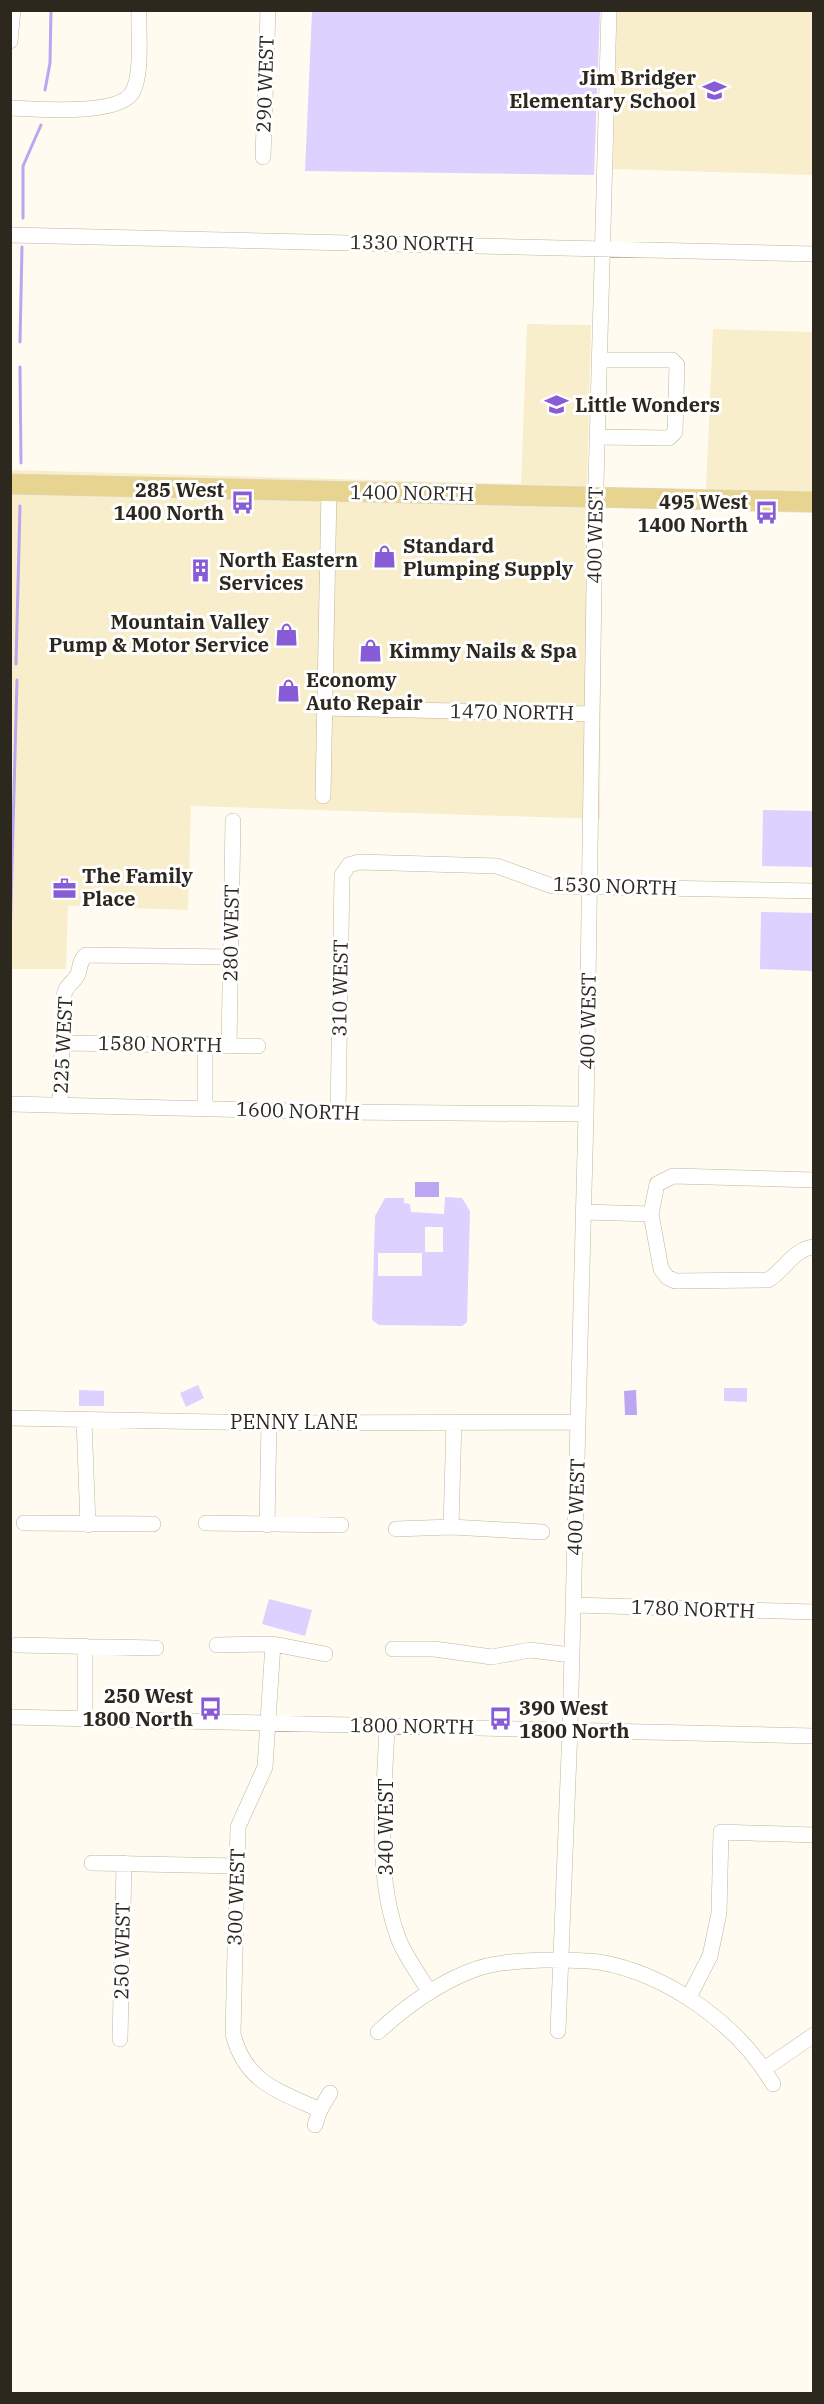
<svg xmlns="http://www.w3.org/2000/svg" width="824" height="2404" viewBox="0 0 824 2404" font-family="'IBM Plex Serif',serif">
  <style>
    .built { fill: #f9eecb }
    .green { fill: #ddd1ff; fill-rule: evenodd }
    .water { fill: #bba6f1 }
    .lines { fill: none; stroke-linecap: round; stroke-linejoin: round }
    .stream { stroke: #bba6f1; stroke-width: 3 }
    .minor-casing { stroke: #beb69c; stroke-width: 16 }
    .major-casing { stroke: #d9d8d6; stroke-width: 21 }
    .minor { stroke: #fff; stroke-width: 15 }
    .major { stroke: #e7d491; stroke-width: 20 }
    .labels { text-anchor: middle; stroke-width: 6; stroke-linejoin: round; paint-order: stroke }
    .poi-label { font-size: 20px; font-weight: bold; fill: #2c281e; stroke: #fff; text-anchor: start }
    .street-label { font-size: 20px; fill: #2c281e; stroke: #fff }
  </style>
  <rect width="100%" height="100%" fill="#fffbf0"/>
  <!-- built -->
  <path class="built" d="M 617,11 L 813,11 L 813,175 L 613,169 Z
    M 527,324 L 591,325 L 587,486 L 602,487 L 600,819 L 191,806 L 188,910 L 68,906 L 66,969 L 11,969 L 11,470 L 521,484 Z
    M 713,329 L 813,332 L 813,513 L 705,511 Z"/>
  <!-- green -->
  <path class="green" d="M 312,11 L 600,11 L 594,175 L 305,171 Z
    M 763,810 L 813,811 L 813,867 L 762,866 Z
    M 761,912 L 813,913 L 813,971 L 760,969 Z
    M 445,1197 L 462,1198 L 470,1211 L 467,1322 L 462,1326 L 379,1325 L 372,1320 L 375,1216 L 385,1198 L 404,1198 L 404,1203 L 410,1204 L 411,1212 L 444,1214 ZM 425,1227 L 443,1227 L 443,1252 L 425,1252 ZM 378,1253 L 422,1253 L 422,1276 L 378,1276 Z
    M 198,1385 L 204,1398 L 186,1407 L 180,1393 Z
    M 724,1388 L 747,1388 L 747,1402 L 724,1401 Z
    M 79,1390 L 104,1391 L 104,1406 L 79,1406 Z
    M 269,1599 L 312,1610 L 305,1636 L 262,1624 Z"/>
  <!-- water -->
  <path class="water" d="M 415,1182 L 439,1182 L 439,1197 L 415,1197 Z
    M 636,1390 L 637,1415 L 625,1415 L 624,1391 Z"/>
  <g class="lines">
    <!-- stream -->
    <path class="stream" d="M 45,90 L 50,63 L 51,10
      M 23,218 L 23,166 L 41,125
      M 20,342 L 22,247
      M 20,367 L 21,463
      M 16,664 L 20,506
      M 10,940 L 17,680"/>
    <defs>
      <path id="minor" d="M 10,41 L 13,10
        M 10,108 C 37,109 117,116 132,93 C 143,75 138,32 139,10
        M 263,157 L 268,10
        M 10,235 L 814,254
        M 598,437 L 669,438 L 675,432 L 677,365 L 672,360 L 600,360
        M 325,708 L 592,714
        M 323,796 L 329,491
        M 62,1043 L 258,1046
        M 229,1045 L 233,821
        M 10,1104 L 338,1112 L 586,1114
        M 60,1105 L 64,996 C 65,985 74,983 78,974 C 81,966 79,961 86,955 L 230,957
        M 205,1108 L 205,1045
        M 338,1112 L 342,875 L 349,865 L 359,862 L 497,866 L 552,886 L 814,891
        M 814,1180 L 673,1176 L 657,1184 L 651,1214 L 661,1269 L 667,1277 L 675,1281 L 768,1280 C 784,1271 794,1248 814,1247
        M 584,1212 L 651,1214
        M 10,1418 L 269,1423 L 578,1422
        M 84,1420 L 88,1525
        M 24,1523 L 153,1524
        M 206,1523 L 341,1525
        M 267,1525 L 269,1423
        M 451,1527 L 454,1422
        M 396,1529 L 451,1527 L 542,1532
        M 573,1605 L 814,1612
        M 273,1644 L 265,1767 L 238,1827 L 233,2034 C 245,2082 278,2091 320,2110
        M 17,1645 L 156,1648
        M 217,1645 L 273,1644 L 325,1654
        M 393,1649 L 434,1649 L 492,1657 L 530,1650 L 571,1655
        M 10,1717 L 814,1736
        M 85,1719 L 85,1646
        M 387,1725 C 385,1795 373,1873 399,1940 C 406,1957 419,1975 429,1991
        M 92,1863 L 237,1866
        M 689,1997 L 710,1956 L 719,1913 L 721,1832 L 814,1835
        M 558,2031 L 570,1729 L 586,1114 L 595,519 L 609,10
        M 378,2032 C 405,2007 434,1986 468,1972 C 492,1962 519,1961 544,1960 C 562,1960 581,1960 599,1962 C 668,1974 738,2024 773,2084
        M 120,2039 L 124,1863
        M 764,2069 L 814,2035
        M 315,2125 L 320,2110 L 330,2093"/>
      <path id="major" d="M 10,484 L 814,502"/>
    </defs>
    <!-- minor casing -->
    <use href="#minor" class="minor-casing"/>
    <!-- major casing -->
    <use href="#major" class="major-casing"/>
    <!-- minor -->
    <use href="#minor" class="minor"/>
    <!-- major -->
    <use href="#major" class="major"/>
  </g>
  <!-- icons -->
  <defs>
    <symbol id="school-bare" viewBox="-9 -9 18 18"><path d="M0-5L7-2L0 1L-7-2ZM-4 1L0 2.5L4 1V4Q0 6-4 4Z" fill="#875cd6" stroke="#fff" stroke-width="2.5" paint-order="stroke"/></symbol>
    <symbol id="bus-bare" viewBox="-9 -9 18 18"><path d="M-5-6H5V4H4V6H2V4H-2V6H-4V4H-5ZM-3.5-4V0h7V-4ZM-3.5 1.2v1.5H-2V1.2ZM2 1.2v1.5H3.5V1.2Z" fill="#875cd6" stroke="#fff" stroke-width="2.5" paint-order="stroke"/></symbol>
    <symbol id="shop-bare" viewBox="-9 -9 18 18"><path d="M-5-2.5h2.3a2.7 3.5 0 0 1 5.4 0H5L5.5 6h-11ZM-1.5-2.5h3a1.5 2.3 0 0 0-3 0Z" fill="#875cd6" stroke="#fff" stroke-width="2.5" paint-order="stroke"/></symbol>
    <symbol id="building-bare" viewBox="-9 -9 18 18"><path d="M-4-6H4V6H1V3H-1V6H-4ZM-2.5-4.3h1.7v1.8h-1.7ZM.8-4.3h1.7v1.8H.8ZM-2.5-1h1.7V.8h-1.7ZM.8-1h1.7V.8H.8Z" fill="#875cd6" stroke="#fff" stroke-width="2.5" paint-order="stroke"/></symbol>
    <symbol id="office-bare" viewBox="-9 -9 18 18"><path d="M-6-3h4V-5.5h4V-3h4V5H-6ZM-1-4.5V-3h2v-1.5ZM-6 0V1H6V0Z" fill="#875cd6" stroke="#fff" stroke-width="2.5" paint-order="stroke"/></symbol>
  </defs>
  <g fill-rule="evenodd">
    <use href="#school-bare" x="698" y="74" width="33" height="33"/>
    <use href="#school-bare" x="540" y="388" width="33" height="33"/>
    <use href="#bus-bare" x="226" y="486" width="33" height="33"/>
    <use href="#bus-bare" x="750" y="496" width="33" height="33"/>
    <use href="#shop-bare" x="368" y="540" width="33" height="33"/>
    <use href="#building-bare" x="184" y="554" width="33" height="33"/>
    <use href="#shop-bare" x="270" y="618" width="33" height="33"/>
    <use href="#shop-bare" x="354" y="634" width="33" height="33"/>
    <use href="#shop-bare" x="272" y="674" width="33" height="33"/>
    <use href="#office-bare" x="48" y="872" width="33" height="33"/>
    <use href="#bus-bare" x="194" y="1692" width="33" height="33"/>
    <use href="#bus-bare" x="484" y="1702" width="33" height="33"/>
  </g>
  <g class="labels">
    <!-- poi labels -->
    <g class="poi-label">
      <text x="696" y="85" text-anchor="end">Jim Bridger<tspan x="696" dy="23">Elementary School</tspan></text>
      <text x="575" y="412">Little Wonders</text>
      <text x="224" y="497" text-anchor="end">285 West<tspan x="224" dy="23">1400 North</tspan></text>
      <text x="748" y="509" text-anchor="end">495 West<tspan x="748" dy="23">1400 North</tspan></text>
      <text x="403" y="553">Standard<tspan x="403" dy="23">Plumping Supply</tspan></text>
      <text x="219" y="567">North Eastern<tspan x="219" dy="23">Services</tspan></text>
      <text x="269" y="629" text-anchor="end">Mountain Valley<tspan x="269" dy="23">Pump &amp; Motor Service</tspan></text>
      <text x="389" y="658">Kimmy Nails &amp; Spa</text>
      <text x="306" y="687">Economy<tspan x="306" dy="23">Auto Repair</tspan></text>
      <text x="82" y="883">The Family<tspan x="82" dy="23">Place</tspan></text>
      <text x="193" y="1703" text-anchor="end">250 West<tspan x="193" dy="23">1800 North</tspan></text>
      <text x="519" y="1715">390 West<tspan x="519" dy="23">1800 North</tspan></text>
    </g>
    <!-- street labels -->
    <g class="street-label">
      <text transform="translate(265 84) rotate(-88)" y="7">290 WEST</text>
      <text transform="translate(412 243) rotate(1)" y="7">1330 NORTH</text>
      <text transform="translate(412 493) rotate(1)" y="7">1400 NORTH</text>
      <text transform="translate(595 535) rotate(-89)" y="7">400 WEST</text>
      <text transform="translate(512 712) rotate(1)" y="7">1470 NORTH</text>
      <text transform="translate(615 886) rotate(2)" y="7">1530 NORTH</text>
      <text transform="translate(231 933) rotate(-89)" y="7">280 WEST</text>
      <text transform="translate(340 988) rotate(-89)" y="7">310 WEST</text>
      <text transform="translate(588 1021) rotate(-89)" y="7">400 WEST</text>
      <text transform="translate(160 1044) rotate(1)" y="7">1580 NORTH</text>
      <text transform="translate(63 1045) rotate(-87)" y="7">225 WEST</text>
      <text transform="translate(298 1111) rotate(2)" y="7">1600 NORTH</text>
      <text x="294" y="1429">PENNY LANE</text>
      <text transform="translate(576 1507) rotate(-88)" y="7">400 WEST</text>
      <text transform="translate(693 1609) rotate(2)" y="7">1780 NORTH</text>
      <text transform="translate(412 1726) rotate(1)" y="7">1800 NORTH</text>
      <text transform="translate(386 1827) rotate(-90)" y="7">340 WEST</text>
      <text transform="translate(236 1897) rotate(-88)" y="7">300 WEST</text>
      <text transform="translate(122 1951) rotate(-89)" y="7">250 WEST</text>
    </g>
  </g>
  <!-- border -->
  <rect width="824" height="2404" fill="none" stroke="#2c281e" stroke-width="24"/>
</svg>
